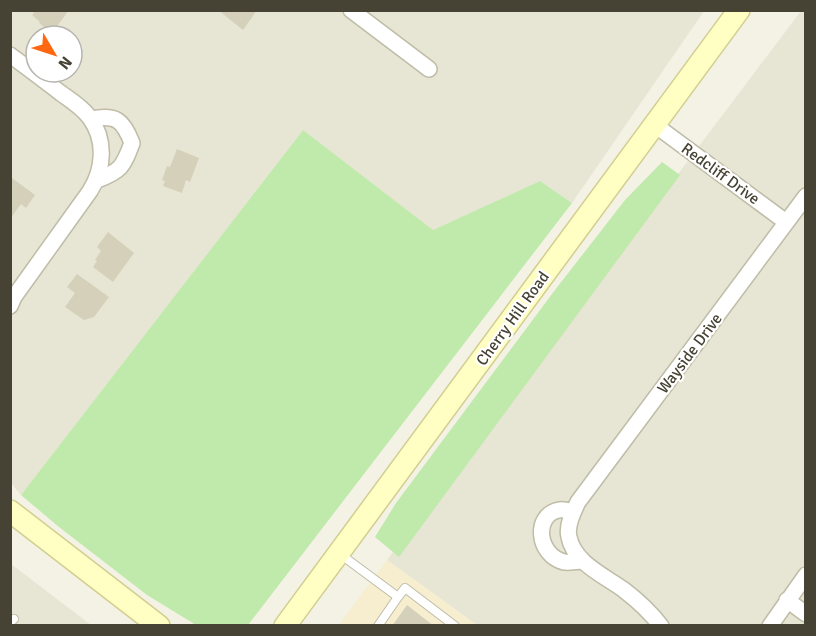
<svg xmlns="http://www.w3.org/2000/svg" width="816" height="636" viewBox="0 0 816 636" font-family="Signika,sans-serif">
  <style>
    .residential { fill: #e7e5d3; fill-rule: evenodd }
    .commercial { fill: #f6eecf }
    .green { fill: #c0e9ac }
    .building { fill: #d5d0ba }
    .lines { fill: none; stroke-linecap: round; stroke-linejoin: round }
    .lane-casing { stroke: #bfbca7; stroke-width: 10 }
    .street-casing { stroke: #bfbca7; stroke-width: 18 }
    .secondary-casing { stroke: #d2ce91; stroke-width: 24 }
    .lane { stroke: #fff; stroke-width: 8 }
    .street { stroke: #fff; stroke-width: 15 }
    .secondary { stroke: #fffec3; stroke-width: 21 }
    .labels { text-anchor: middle; stroke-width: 4.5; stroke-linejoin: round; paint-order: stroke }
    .street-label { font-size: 16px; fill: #464334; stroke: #fff }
  </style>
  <rect width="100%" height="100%" fill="#f3f2e5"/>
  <!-- residential -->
  <path class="residential" d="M 11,11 L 704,11 L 572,203 L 540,181 L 433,230 L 303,130 L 21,495 L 11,483 ZM 36,36 L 72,36 L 72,72 L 36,72 Z
    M 801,11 L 805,11 L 805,625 L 477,625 L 387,560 Z
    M 11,564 L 91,625 L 11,625 Z"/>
  <!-- commercial -->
  <path class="commercial" d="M 387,560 L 477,625 L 338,626 Z"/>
  <!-- green -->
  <path class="green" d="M 303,130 L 433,230 L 540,181 L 572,203 L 248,625 L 196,625 L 147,595 L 59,527 L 21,495 Z
    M 662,162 L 680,175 L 399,557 L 375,537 L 396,503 L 555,290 L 625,200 Z"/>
  <!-- building -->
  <path class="building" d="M 31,10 L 69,10 L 52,33 L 39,23 L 40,22 L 32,15 L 34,13 Z
    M 218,10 L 257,10 L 243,30 Z
    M 177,149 L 199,158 L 190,182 L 186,180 L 182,193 L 163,186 L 165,181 L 162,180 L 167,166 L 170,167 Z
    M 12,178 L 35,195 L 26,208 L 21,204 L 10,219 Z
    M 108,232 L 134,253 L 113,282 L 93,267 L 97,261 L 95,260 L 101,251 L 97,247 Z
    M 77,274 L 109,297 L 94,317 L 84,320 L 65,307 L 75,293 L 67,287 Z
    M 407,605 L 434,626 L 392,626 Z"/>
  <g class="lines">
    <defs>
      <path id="lane" d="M 340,554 L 398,597 L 378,626
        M 398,597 L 405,588 L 455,626
        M 10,623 L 14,619"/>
      <path id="street" d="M 351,10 L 429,69
        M 10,55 C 28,68 45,81 62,94 C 72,101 83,108 90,118 C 106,140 104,169 90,191 L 14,297 L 10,306
        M 91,119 C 116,114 123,120 132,143 C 123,167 121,171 97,180
        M 655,125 L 786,222
        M 573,512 C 570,511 563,509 559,510 C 533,515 537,555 564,562 C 569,563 577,561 583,561
        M 787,600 L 806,614
        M 661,626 C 651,613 637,600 624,590 C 605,576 574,563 569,537 C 566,526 573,512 578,502 L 806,196
        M 770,626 L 806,575"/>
      <path id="secondary" d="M 10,511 L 159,626
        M 285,626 L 739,10"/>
    </defs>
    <!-- lane casing -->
    <use href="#lane" class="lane-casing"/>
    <!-- street casing -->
    <use href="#street" class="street-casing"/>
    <!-- secondary casing -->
    <use href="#secondary" class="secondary-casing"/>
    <!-- lane -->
    <use href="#lane" class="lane"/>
    <!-- street -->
    <use href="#street" class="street"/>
    <!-- secondary -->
    <use href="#secondary" class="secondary"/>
  </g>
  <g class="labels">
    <!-- street labels -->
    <g class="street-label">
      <text transform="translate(721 173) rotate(36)" y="6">Redcliff Drive</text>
      <text transform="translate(512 318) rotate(-54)" y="6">Cherry Hill Road</text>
      <text transform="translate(689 353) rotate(-53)" y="6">Wayside Drive</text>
    </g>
  </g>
  <!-- border -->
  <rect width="816" height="636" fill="none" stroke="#464334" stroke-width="24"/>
  <!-- north arrow -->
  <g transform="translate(54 54) rotate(129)"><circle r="28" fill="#ffffff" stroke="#b5b4ae" stroke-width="1.5"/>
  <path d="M0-4.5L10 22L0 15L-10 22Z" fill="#ff6810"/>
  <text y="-9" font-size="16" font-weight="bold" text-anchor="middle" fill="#464334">N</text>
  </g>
</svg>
